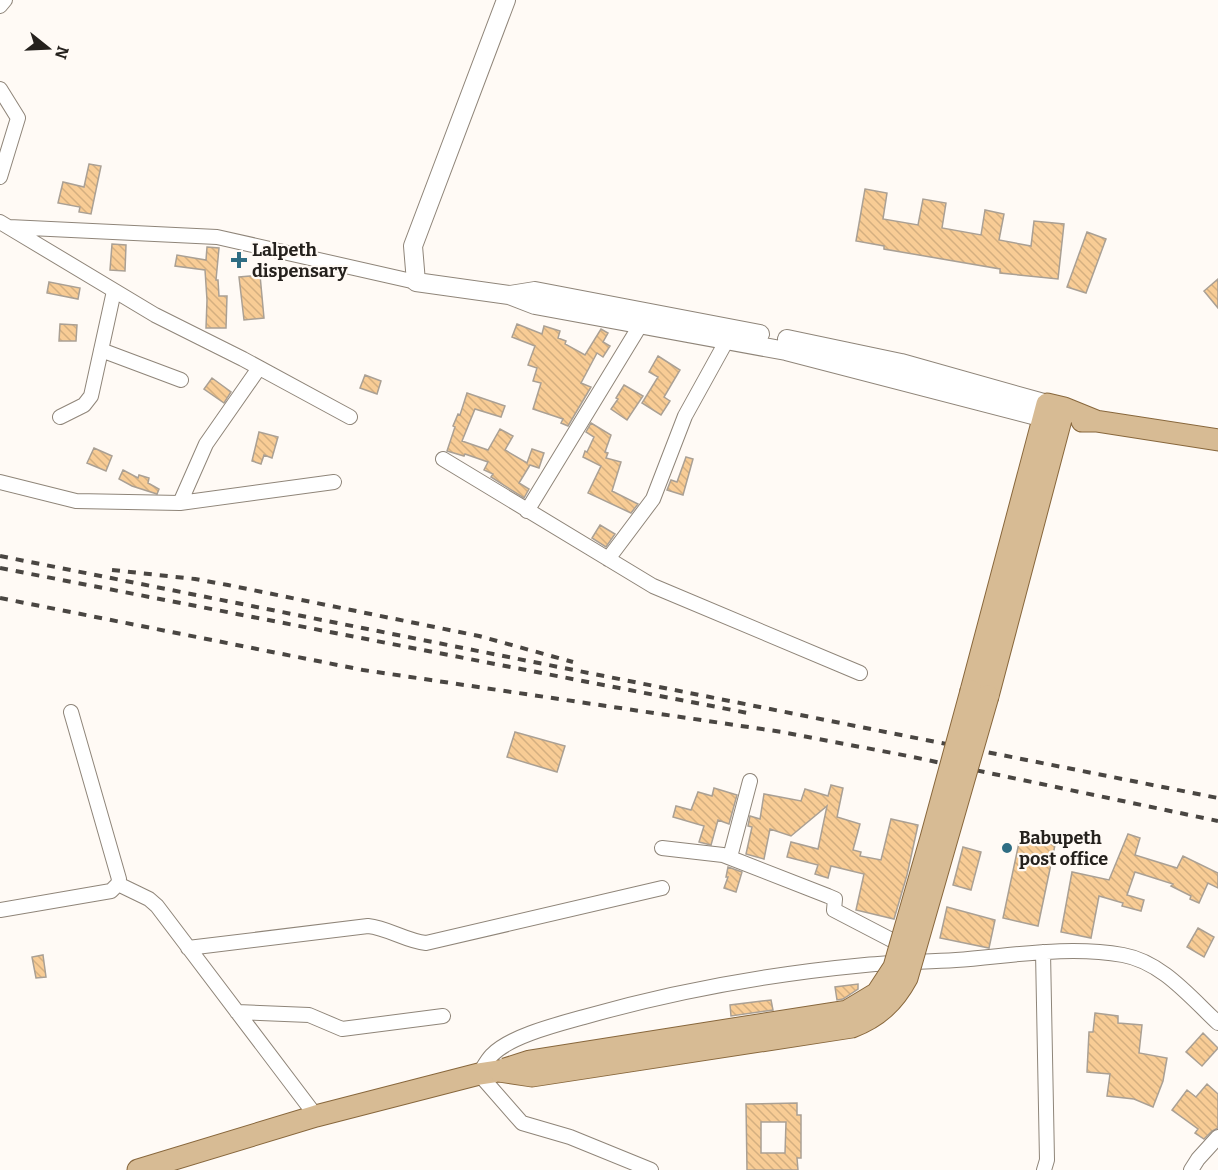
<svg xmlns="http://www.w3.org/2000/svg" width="1218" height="1170" viewBox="0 0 1218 1170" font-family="Bitter,serif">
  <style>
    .building { fill: url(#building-back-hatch); stroke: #aaa094; stroke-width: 1.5; fill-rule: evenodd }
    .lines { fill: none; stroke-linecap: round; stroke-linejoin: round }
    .street-casing { stroke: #8f8579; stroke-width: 16 }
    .secondary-casing { stroke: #8f8579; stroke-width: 20 }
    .primary-casing { stroke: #88673c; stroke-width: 23 }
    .street { stroke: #fff; stroke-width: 14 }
    .secondary { stroke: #fff; stroke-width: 18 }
    .primary { stroke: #d7bb94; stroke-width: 21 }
    .rail { stroke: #4a4642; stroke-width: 4; stroke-dasharray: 8 8; stroke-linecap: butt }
    .primary-bridge-casing { stroke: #88673c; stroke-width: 23; stroke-linecap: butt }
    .primary-bridge { stroke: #d7bb94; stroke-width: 21 }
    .poi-dot { fill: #2f6d83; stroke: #fffaf5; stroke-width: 2 }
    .labels { text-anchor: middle; stroke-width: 4.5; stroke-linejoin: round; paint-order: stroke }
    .poi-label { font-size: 18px; font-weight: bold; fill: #25211d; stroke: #fffaf5; text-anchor: start }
  </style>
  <defs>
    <pattern id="building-back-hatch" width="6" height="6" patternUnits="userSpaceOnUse" patternTransform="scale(1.5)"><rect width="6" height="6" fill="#f8cc95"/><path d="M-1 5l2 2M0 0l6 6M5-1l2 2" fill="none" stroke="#d4af80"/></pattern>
  </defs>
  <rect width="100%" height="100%" fill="#fffaf5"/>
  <!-- building -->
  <path class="building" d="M 89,164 L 101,166 L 91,214 L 79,212 L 80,207 L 58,203 L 63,182 L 84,187 Z
    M 865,189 L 887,193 L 883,219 L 918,225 L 923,199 L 946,203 L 942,228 L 981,235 L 985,210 L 1004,214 L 999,240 L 1031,246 L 1034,221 L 1064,224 L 1058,279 L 1000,273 L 1000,269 L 884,249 L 884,246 L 856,241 Z
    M 1087,232 L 1106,239 L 1086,293 L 1067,287 Z
    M 112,244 L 126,245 L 125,271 L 110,270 Z
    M 207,247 L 219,248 L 216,280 L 218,280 L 219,296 L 227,296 L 226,328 L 206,328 L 207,300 L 205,270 L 175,266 L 177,255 L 206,260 Z
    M 260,275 L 264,318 L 244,320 L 239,277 Z
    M 1218,279 L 1218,308 L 1204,291 Z
    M 49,282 L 80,288 L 78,299 L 47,293 Z
    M 60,324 L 77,325 L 76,341 L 59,341 Z
    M 517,324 L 542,334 L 544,326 L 560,331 L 558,338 L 566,341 L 565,344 L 585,355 L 601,329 L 608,333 L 603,342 L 610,346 L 603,357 L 597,353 L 581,383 L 591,387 L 568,426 L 561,423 L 563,419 L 533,409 L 541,383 L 533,381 L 537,368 L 528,365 L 535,346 L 512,337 Z
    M 658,356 L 680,370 L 664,397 L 670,401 L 661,415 L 642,403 L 658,377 L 649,372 Z
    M 365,375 L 381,381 L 377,394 L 360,388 Z
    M 212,378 L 231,392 L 224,403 L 204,389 Z
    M 624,385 L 643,396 L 627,420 L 611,409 L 618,399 L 616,398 Z
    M 467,393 L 505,406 L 501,417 L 475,409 L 462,441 L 488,450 L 500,429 L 513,436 L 505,450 L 527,463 L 532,449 L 544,453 L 539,468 L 530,465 L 519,483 L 529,489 L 524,498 L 491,477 L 493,474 L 484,470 L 488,462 L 465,454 L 464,456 L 447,451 L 455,427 L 453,426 L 458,414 L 460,415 Z
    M 591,423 L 611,435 L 605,452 L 608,453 L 606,458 L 621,462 L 612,491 L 638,504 L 631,513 L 588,493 L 601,466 L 583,457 L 585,451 L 587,452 L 594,437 L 586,432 Z
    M 259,432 L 278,437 L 272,458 L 264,455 L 261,464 L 252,461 Z
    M 94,448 L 112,456 L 106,471 L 87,463 Z
    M 686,457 L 693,459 L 683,495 L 667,490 L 671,480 L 677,482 Z
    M 123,470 L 138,478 L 139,475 L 149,478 L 148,483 L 159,489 L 157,494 L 132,486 L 119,479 Z
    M 600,525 L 615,534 L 606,547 L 592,538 Z
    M 515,732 L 565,746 L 557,772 L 507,757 Z
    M 831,785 L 843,788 L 837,817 L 860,824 L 853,850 L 861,852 L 860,856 L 881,860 L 891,819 L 918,825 L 907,875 L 894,919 L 856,910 L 864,874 L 831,866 L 828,878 L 815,874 L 818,865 L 787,857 L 791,842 L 818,849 L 827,806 L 791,836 L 770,829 L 764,859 L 746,854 L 752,827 L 748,826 L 750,816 L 760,819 L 764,794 L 801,801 L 805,789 L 828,796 Z
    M 714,788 L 737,795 L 729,824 L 718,820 L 711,845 L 699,842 L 704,826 L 673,817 L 676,806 L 691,810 L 698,792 L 712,796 Z
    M 1128,834 L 1140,838 L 1135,855 L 1177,868 L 1183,856 L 1218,873 L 1218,888 L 1208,883 L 1199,903 L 1190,899 L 1191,896 L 1171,886 L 1173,884 L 1135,872 L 1127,895 L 1144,900 L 1141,911 L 1122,906 L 1123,903 L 1099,896 L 1091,938 L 1061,932 L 1072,872 L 1109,880 Z
    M 1020,838 L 1055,845 L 1038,926 L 1003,918 Z
    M 963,847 L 981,852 L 971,890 L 953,885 Z
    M 728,867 L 742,872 L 736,892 L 724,888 L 728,877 L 726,877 Z
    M 947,907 L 995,920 L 989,948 L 940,938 Z
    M 1198,928 L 1214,937 L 1204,957 L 1187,947 Z
    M 43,955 L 46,977 L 36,978 L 32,957 Z
    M 858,984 L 858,989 L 843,999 L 837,1000 L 835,987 Z
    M 771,1000 L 773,1010 L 731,1016 L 730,1005 Z
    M 1095,1013 L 1118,1016 L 1118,1023 L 1142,1025 L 1139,1053 L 1167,1058 L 1163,1081 L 1153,1107 L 1134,1099 L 1107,1096 L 1110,1074 L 1087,1072 L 1089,1032 L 1093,1032 Z
    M 1203,1033 L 1218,1048 L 1202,1066 L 1186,1052 Z
    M 1207,1084 L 1218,1094 L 1218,1128 L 1212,1131 L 1204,1139 L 1195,1133 L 1198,1129 L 1172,1110 L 1187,1090 L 1196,1097 Z
    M 797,1103 L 797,1115 L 801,1115 L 801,1158 L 797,1158 L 798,1170 L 747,1170 L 746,1104 ZM 761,1122 L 786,1122 L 785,1153 L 761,1153 Z"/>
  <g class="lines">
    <defs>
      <path id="street" d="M 0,6 L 5,0
        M 0,89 L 18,118 L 0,177
        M 0,222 L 155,315 L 243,359 L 350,417
        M 9,227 L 217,237 L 416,282
        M 101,350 L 181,380
        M 60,417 L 84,405 L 91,396 L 114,291
        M 443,459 L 653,586 L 860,673
        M 0,482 L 76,501 L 180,503 L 334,482
        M 180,503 L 206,444 L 259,368
        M 527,511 L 641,324
        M 608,559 L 653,499 L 685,416 L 727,340
        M 662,848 L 723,855 L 828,896 L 835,899 L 834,910 L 907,948
        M 730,857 L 750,781
        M 118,884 L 149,899 L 157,906 L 316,1116
        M 0,910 L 111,891 L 118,884 L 119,879 L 71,712
        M 188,948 L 368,926 C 388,928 406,941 426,943 L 662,888
        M 1043,952 L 1047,1160 L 1044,1170
        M 237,1012 L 309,1015 L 342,1029 L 443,1016
        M 651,1170 L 570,1137 L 522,1123 L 479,1074 C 483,1068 487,1060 492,1055 C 510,1036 559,1024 584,1017 C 675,991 770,974 865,965 C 895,962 925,962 956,960 C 1011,956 1068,945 1123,955 C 1162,962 1190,997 1218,1023
        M 1191,1170 L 1198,1159 L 1218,1137"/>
      <path id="secondary" d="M 506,0 L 413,246 L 416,282 L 509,295 L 535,305 L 786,351 L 1056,421
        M 510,295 L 535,291 L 760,334
        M 787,339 L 901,363 L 1047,404"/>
      <path id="primary" d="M 1082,421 L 1096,421 L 1218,440
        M 971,691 L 1047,404 L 1064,408 L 1096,421
        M 988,696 L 1064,408
        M 138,1170 L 316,1116 L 479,1074 L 499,1071"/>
    </defs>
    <!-- street casing -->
    <use href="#street" class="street-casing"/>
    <!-- secondary casing -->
    <use href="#secondary" class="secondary-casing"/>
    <!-- primary casing -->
    <use href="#primary" class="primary-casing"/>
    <!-- street -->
    <use href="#street" class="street"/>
    <!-- secondary -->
    <use href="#secondary" class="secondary"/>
    <!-- primary -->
    <use href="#primary" class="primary"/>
    <!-- rail -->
    <path class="rail" d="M 0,556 L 1218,798
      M 0,568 L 753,714
      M 112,570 L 195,579 L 228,585 L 479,636 L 573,662
      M 0,598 L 363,670 L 782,732 L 908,756 L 1218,821"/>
    <defs>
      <path id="primary-bridge" d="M 505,1069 L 530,1061 L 847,1011 L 877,993 L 894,967 L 931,838 L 971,691
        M 499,1071 L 532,1076 L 852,1027 C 878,1017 894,1002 907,978 L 988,696"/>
    </defs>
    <!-- primary-bridge casing -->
    <use href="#primary-bridge" class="primary-bridge-casing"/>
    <!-- primary-bridge -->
    <use href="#primary-bridge" class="primary-bridge"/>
  </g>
  <!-- markers -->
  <g class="poi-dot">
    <path d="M236 251h6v6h6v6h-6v6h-6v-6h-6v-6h6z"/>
    <circle cx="1007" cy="848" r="6"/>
  </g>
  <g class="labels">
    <!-- poi labels -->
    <g class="poi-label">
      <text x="252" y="256">Lalpeth<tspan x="252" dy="21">dispensary</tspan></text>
      <text x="1019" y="844">Babupeth<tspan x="1019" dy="21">post office</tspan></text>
    </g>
  </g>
  <!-- north arrow -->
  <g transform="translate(48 48) rotate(108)" stroke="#fffaf5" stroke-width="4.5" paint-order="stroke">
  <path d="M0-4.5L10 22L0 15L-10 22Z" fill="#25211d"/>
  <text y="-9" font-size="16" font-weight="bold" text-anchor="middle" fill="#25211d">N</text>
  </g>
</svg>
